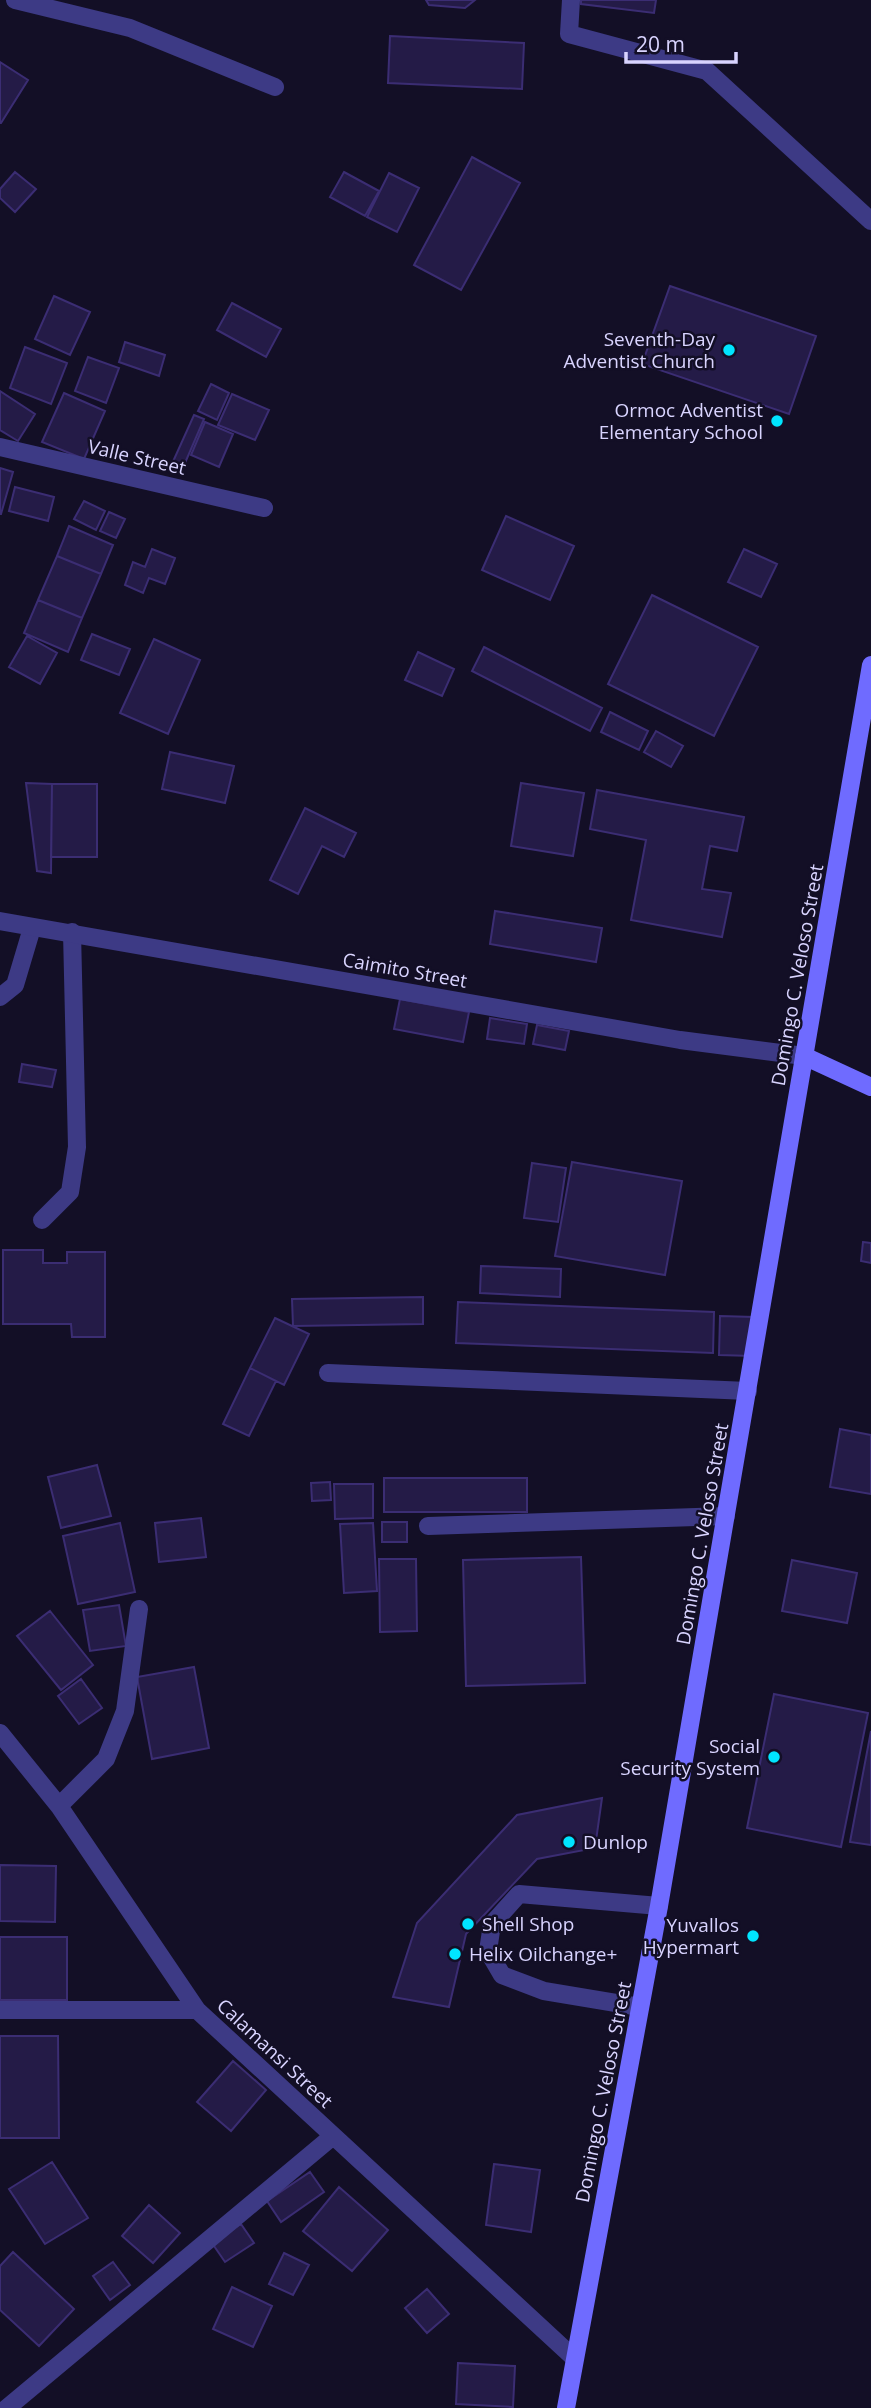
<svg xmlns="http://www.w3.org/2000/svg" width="871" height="2408" viewBox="0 0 871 2408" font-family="'Open Sans',sans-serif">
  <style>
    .building { fill: #241b47; stroke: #3b2d73; stroke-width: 2 }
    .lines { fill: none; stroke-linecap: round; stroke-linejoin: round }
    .service { stroke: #3d3a85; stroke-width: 18 }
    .minor { stroke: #3d3a85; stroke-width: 18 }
    .secondary { stroke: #6f6bff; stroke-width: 18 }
    .poi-dot { fill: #00e5ff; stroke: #130f26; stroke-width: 2.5 }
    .labels { text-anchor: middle; stroke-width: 5; stroke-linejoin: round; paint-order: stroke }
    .poi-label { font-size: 19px; fill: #d9d4ff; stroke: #130f26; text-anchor: end }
    .street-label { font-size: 19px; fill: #d9d4ff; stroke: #130f26 }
  </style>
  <rect width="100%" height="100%" fill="#130f26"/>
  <!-- building -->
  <path class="building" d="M 426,0 L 475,0 L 465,8 L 429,5 Z
    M 581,0 L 656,0 L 654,13 L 581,4 Z
    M 390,36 L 524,43 L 522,89 L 388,83 Z
    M 0,62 L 28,80 L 1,123 L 0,123 Z
    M 472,157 L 520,183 L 461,290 L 414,265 Z
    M 15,172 L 36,189 L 15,212 L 0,198 L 0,189 Z
    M 344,172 L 379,191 L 365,216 L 330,197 Z
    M 389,173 L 419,188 L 397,232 L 367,217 Z
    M 670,286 L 816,336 L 789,414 L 642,364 Z
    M 54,296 L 90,312 L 70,355 L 35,339 Z
    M 232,303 L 281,329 L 266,357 L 217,330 Z
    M 125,342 L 165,355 L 159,376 L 119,362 Z
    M 25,347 L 67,363 L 51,404 L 10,388 Z
    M 88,357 L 119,368 L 106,403 L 75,391 Z
    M 211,384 L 229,393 L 217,420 L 198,411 Z
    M 0,391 L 35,414 L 18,441 L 0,430 Z
    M 64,393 L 105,411 L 84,459 L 42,442 Z
    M 232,394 L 269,410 L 255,440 L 218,425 Z
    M 194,415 L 204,419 L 182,470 L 171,466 Z
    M 205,422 L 233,434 L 219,467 L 191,455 Z
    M 0,468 L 13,472 L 1,514 L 0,514 Z
    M 15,487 L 54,497 L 48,521 L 9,511 Z
    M 84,501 L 105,511 L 96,530 L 74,519 Z
    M 109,512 L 125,519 L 116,538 L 100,531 Z
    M 506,516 L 574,546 L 550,600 L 482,570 Z
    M 69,526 L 113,545 L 101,574 L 57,556 Z
    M 152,549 L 175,558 L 165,584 L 149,578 L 143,593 L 125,585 L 133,562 L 145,567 Z
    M 744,549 L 777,564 L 761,597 L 728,582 Z
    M 57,556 L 101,574 L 82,618 L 38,600 Z
    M 652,595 L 758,647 L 714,736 L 608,684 Z
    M 38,600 L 82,618 L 68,652 L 24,633 Z
    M 92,634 L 130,649 L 119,675 L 81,660 Z
    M 27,636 L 57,653 L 40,684 L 9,667 Z
    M 154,639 L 200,660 L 168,734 L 120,713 Z
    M 484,647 L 602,708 L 590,731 L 472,671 Z
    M 418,652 L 454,669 L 442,696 L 405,680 Z
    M 610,712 L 648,731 L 639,750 L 601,732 Z
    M 656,731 L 683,746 L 671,767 L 644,752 Z
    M 170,752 L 234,766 L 225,803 L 162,789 Z
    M 26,783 L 52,784 L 51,873 L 37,871 Z
    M 521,783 L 584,793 L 573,856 L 511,846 Z
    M 52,784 L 97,784 L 97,857 L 51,857 Z
    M 597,790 L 744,817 L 737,851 L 710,846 L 702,889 L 731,893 L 722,937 L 631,920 L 646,840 L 590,829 Z
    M 305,808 L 356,833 L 344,857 L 322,846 L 298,894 L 270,880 Z
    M 495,911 L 602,928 L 596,962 L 490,944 Z
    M 400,999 L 469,1012 L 463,1042 L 394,1029 Z
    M 490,1018 L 527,1024 L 524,1044 L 487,1039 Z
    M 537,1025 L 569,1031 L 565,1050 L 533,1044 Z
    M 22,1064 L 56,1070 L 52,1087 L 19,1082 Z
    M 572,1162 L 682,1181 L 665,1275 L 555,1256 Z
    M 532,1163 L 566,1168 L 558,1222 L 524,1218 Z
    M 863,1242 L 871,1243 L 871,1263 L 861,1261 Z
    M 3,1250 L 43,1250 L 43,1263 L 67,1263 L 67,1252 L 105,1252 L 105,1337 L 72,1337 L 71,1324 L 3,1324 Z
    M 481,1266 L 561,1269 L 560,1297 L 480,1293 Z
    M 423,1297 L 423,1324 L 293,1326 L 292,1299 Z
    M 458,1302 L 714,1312 L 713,1353 L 456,1343 Z
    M 720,1316 L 754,1317 L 753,1356 L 719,1355 Z
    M 275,1318 L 309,1334 L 284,1385 L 250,1368 Z
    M 250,1368 L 276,1381 L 249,1436 L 223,1424 Z
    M 840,1429 L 871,1435 L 871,1494 L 830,1487 Z
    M 97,1465 L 111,1516 L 61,1528 L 48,1477 Z
    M 384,1478 L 527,1478 L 527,1512 L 384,1512 Z
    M 330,1482 L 331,1500 L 312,1501 L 311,1483 Z
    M 334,1484 L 373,1484 L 373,1518 L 335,1519 Z
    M 201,1518 L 206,1557 L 159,1562 L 155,1523 Z
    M 382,1522 L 407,1522 L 407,1542 L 382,1542 Z
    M 120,1523 L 135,1592 L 78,1604 L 63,1536 Z
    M 373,1523 L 377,1591 L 344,1593 L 340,1524 Z
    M 581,1557 L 585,1683 L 466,1686 L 463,1560 Z
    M 379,1559 L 416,1559 L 417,1631 L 380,1632 Z
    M 792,1560 L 857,1573 L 847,1623 L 782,1611 Z
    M 119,1605 L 126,1646 L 90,1651 L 83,1610 Z
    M 50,1611 L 93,1665 L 61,1690 L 17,1636 Z
    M 194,1667 L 209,1748 L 152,1759 L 137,1677 Z
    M 81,1679 L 102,1708 L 79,1724 L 58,1696 Z
    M 774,1694 L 868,1713 L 841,1847 L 747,1828 Z
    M 871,1731 L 871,1845 L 850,1842 Z
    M 602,1798 L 595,1848 L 537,1859 L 466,1934 L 449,2007 L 393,1997 L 417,1923 L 517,1815 Z
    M 0,1865 L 56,1866 L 55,1922 L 0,1921 Z
    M 0,1937 L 67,1937 L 67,2000 L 0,2000 Z
    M 0,2036 L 58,2036 L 59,2138 L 0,2138 Z
    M 233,2061 L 266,2090 L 231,2131 L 197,2102 Z
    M 52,2162 L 88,2218 L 45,2244 L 9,2189 Z
    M 494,2164 L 540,2170 L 531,2232 L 486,2225 Z
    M 310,2172 L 324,2192 L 281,2222 L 267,2201 Z
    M 339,2187 L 388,2230 L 352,2271 L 303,2231 Z
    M 149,2205 L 180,2233 L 153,2263 L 122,2236 Z
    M 241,2224 L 254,2243 L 225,2262 L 212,2243 Z
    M 13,2252 L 74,2309 L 39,2346 L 0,2310 L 0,2266 Z
    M 284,2253 L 309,2265 L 293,2295 L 269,2284 Z
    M 113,2262 L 130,2285 L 110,2300 L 93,2276 Z
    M 232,2287 L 272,2306 L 253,2347 L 213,2329 Z
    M 427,2289 L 449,2314 L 427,2333 L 405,2308 Z
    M 458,2363 L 515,2366 L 513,2407 L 456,2404 Z"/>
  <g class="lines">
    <!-- service -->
    <path class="service" d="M 0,997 L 15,985 L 32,928
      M 42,1220 L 70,1192 L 77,1147 L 72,932
      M 328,1373 L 748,1391
      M 428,1526 L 726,1516
      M 640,2007 L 544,1991 L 502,1975 L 488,1951 L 492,1924 L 519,1894 L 659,1906"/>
    <!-- minor -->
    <path class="minor" d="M 15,0 L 130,28 L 275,87
      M 571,0 L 569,34 L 707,71 L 871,221
      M 0,447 L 264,508
      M 0,921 L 680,1040 L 804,1056
      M 0,1733 L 59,1806 L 197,2010 L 574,2358
      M 59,1806 L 106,1759 L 125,1711 L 139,1609
      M 0,2010 L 197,2010
      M 7,2408 L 333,2136"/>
    <!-- secondary -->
    <path class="secondary" d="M 804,1056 L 871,1087
      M 566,2408 L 659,1906 L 871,665"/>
  </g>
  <!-- markers -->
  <g class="poi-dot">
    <circle cx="729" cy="350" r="7"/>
    <circle cx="777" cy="421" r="7"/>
    <circle cx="774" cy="1757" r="7"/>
    <circle cx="569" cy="1842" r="7"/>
    <circle cx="468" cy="1924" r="7"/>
    <circle cx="753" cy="1936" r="7"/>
    <circle cx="455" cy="1954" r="7"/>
  </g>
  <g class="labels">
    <!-- poi labels -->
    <g class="poi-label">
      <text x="715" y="346">Seventh-Day<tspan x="715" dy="22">Adventist Church</tspan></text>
      <text x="763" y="417">Ormoc Adventist<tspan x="763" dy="22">Elementary School</tspan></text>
      <text x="760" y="1753">Social<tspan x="760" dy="22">Security System</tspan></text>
      <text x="583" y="1849" text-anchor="start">Dunlop</text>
      <text x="482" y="1931" text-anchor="start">Shell Shop</text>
      <text x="739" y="1932">Yuvallos<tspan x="739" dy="22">Hypermart</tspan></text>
      <text x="469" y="1961" text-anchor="start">Helix Oilchange+</text>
    </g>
    <!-- street labels -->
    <g class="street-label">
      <text transform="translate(137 457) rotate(13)" y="7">Valle Street</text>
      <text transform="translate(405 970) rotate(10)" y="7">Caimito Street</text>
      <text transform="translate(797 975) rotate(-80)" y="7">Domingo C. Veloso Street</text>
      <text transform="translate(702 1534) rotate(-80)" y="7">Domingo C. Veloso Street</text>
      <text transform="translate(275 2053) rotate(43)" y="7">Calamansi Street</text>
      <text transform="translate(603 2092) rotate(-79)" y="7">Domingo C. Veloso Street</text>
    </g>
  </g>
  <!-- scale -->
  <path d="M626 52v10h110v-10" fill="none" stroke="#d9d4ff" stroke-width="3.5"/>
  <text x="636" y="52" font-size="21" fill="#d9d4ff" stroke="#130f26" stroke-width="5" paint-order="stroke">20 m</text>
</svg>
